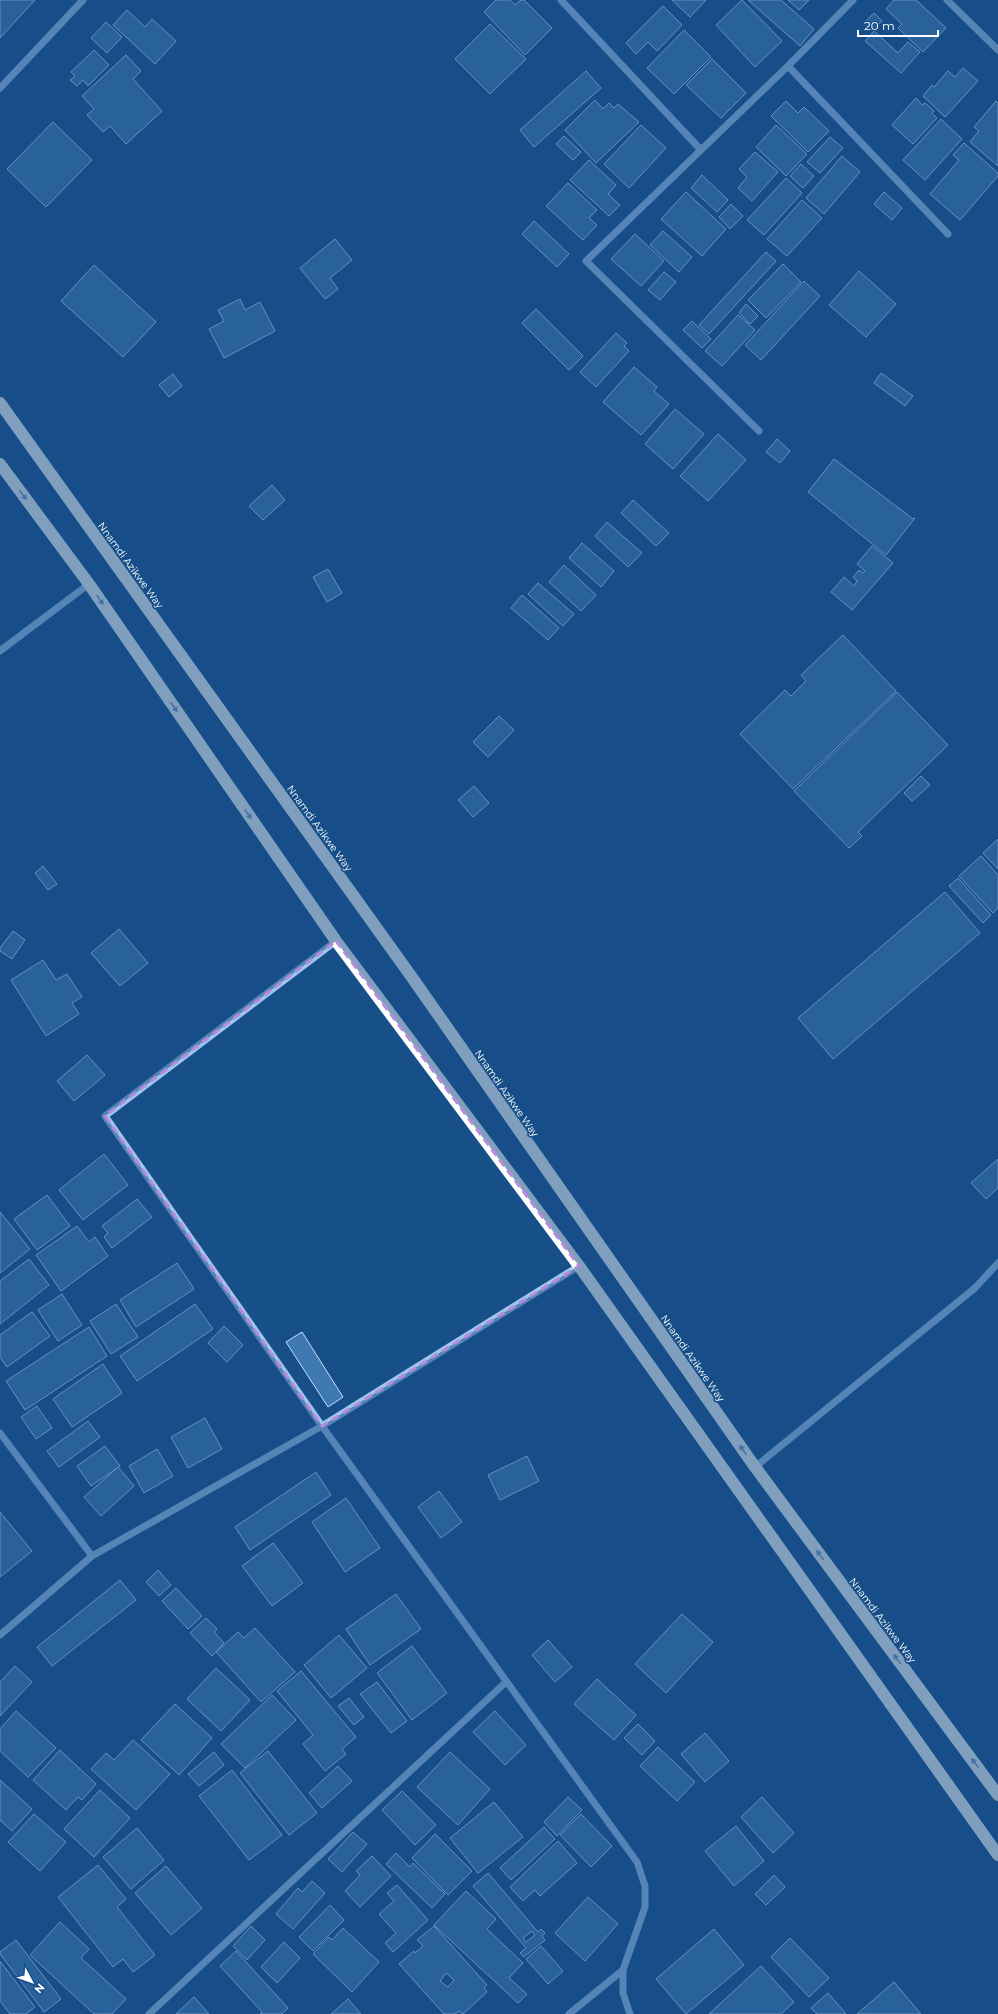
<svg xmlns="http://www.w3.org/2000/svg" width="998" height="2014" viewBox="0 0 998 2014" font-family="Montserrat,sans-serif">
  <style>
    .building { fill: #3f79b2; stroke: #c5e0fa; fill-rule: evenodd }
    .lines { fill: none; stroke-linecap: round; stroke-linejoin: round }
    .minor { stroke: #9fc7ee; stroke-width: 7 }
    .highway { stroke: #fff; stroke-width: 12 }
    .oneway { fill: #7f9ebe }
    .marked { fill: none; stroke: #b68bdc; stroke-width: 3; stroke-dasharray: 8 5; stroke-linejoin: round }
    .labels { text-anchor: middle; stroke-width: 3.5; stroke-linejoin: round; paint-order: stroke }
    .street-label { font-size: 10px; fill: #fff; stroke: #174f89 }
  </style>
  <rect width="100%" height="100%" fill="#174f89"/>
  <!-- building -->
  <path class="building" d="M 0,0 L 35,0 L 0,38 Z
    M 496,0 L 510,0 L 515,5 L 521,0 L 524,0 L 552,28 L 525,55 L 484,12 Z
    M 672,0 L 706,0 L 690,17 Z
    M 742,0 L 782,41 L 755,67 L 716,25 Z
    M 748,0 L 781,0 L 814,29 L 800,46 Z
    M 788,0 L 809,0 L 799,10 Z
    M 894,0 L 916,0 L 946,28 L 923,52 L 898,28 L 902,24 L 886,9 Z
    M 663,6 L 682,25 L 657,51 L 648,42 L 636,54 L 626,43 Z
    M 127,10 L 145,27 L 152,19 L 176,41 L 155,64 L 113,25 Z
    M 874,13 L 882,21 L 872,31 L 864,23 Z
    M 106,22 L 122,37 L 107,53 L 91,38 Z
    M 490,24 L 526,59 L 490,94 L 455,59 Z
    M 684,30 L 711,57 L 674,94 L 647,68 Z
    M 874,31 L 898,53 L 908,42 L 920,52 L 901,73 L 865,41 Z
    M 94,50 L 109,65 L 88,86 L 83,80 L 77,86 L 70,80 L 75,76 L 71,72 Z
    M 126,55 L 141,71 L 133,79 L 162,111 L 126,144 L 110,126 L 103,132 L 87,115 L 94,109 L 82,96 Z
    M 712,59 L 746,93 L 721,118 L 686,85 Z
    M 963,68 L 978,81 L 945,117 L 923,96 L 932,85 L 934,87 L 948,71 L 955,77 Z
    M 586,71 L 601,88 L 534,147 L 520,130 Z
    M 916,98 L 922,105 L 925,103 L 934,111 L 932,113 L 937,118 L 913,144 L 892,125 Z
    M 595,100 L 603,109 L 609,103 L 614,108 L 618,104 L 639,122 L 596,163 L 565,130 Z
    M 786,101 L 798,113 L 804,107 L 829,131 L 808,152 L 771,116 Z
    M 996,101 L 998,103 L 998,166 L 970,142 L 979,131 L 974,127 Z
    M 941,119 L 962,139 L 925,180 L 903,160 Z
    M 53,122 L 92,160 L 46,207 L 7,169 Z
    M 641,125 L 666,148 L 629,188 L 604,164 Z
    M 776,125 L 807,154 L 786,176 L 756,147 Z
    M 564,136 L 581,152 L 573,160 L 556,144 Z
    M 830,137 L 843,148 L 820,173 L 807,162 Z
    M 964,143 L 998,173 L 998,176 L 960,220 L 930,194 L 959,160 L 953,155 Z
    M 755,152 L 778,172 L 752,201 L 738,188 L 747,177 L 739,169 Z
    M 842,156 L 860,172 L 824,214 L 806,198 Z
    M 589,160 L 616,185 L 608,194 L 620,205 L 609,216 L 570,180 Z
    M 801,164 L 814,176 L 803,188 L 790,176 Z
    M 702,175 L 728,200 L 717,212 L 691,188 Z
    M 786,178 L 802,193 L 764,235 L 747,220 Z
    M 568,183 L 597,210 L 589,218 L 597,225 L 583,240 L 546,206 Z
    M 686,192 L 726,229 L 702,256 L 661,219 Z
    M 884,192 L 902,208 L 892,220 L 874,204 Z
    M 802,200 L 822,218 L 787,256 L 767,239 Z
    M 731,204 L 743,216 L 730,229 L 719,217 Z
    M 534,221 L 569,254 L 557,267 L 522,234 Z
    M 663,231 L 692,257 L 679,272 L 650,245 Z
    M 635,234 L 664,261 L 641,286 L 611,259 Z
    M 335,239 L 352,260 L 330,278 L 338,289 L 325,299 L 300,268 Z
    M 766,252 L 776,261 L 709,334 L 699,325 Z
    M 783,264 L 801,282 L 766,318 L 748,300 Z
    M 94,265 L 156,322 L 123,357 L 61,301 Z
    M 859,271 L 896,304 L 866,337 L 829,305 Z
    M 664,272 L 676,282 L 660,300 L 648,290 Z
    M 804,281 L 820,296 L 761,360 L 745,345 Z
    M 240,299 L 245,310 L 260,302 L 275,331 L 224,358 L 209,329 L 224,321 L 218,310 Z
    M 746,304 L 758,316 L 750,324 L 739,313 Z
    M 536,309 L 583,356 L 569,370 L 522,323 Z
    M 738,315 L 755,330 L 722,366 L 705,351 Z
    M 692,321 L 711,339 L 702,348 L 683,330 Z
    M 616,333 L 627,343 L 624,346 L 629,351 L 596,387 L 580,372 Z
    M 634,367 L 657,387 L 654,391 L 669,404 L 641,435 L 603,402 Z
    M 881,373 L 913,396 L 905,406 L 874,383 Z
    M 173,374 L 182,386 L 169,397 L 159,385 Z
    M 675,409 L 704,434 L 673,469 L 645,444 Z
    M 718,434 L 746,460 L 708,501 L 680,476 Z
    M 777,439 L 790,451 L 780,463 L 766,452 Z
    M 834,459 L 913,519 L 915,518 L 886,555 L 808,492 Z
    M 272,485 L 285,500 L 263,520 L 249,506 Z
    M 633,500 L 669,533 L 656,546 L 621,513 Z
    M 607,522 L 642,553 L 628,567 L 595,536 Z
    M 582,543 L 614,571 L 601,587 L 569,558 Z
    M 872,546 L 893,563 L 852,610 L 831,592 L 844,577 L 854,586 L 857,581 L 853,577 L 859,570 L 863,573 L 865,571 L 857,564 Z
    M 564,565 L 596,595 L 581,611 L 549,582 Z
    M 328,569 L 342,593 L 327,602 L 313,577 Z
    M 538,583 L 574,614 L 563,626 L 528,594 Z
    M 522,595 L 559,628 L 548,640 L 511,608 Z
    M 843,635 L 896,691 L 793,789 L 740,734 L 785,690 L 791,696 L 806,681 L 801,675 Z
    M 897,692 L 948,745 L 858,832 L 862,836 L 849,848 L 794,791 Z
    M 499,716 L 514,730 L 488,757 L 473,742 Z
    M 921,776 L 930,785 L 912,801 L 904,793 Z
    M 474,786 L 489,803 L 473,817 L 458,800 Z
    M 998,839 L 998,869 L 983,853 Z
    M 981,856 L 998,875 L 998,908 L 993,913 L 959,876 Z
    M 43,866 L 57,884 L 48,890 L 35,873 Z
    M 958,878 L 991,915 L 983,923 L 949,886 Z
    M 945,892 L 980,933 L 833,1059 L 798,1018 Z
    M 119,929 L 148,963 L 120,986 L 91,953 Z
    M 13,931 L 25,940 L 12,959 L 0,951 L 0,948 Z
    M 43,960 L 56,980 L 67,974 L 82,997 L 72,1003 L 79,1014 L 46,1036 L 11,980 Z
    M 87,1055 L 105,1075 L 74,1101 L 57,1081 Z
    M 104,1154 L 128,1185 L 83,1220 L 59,1190 Z
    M 998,1159 L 998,1188 L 986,1199 L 971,1183 Z
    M 47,1195 L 70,1226 L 37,1250 L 14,1219 Z
    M 137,1199 L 152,1217 L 112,1248 L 104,1237 L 108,1233 L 102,1226 Z
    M 0,1212 L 30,1249 L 0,1273 Z
    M 77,1226 L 89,1242 L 95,1237 L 108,1256 L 61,1291 L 36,1255 Z
    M 29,1259 L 49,1285 L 0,1324 L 0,1281 Z
    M 177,1263 L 194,1289 L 136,1327 L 120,1300 Z
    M 62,1294 L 82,1325 L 58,1341 L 38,1310 Z
    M 116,1304 L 138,1337 L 111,1354 L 90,1321 Z
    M 195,1304 L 213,1329 L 137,1381 L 120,1356 Z
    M 32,1312 L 50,1336 L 7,1367 L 0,1357 L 0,1335 Z
    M 224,1326 L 243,1345 L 227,1362 L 208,1343 Z
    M 89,1327 L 107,1356 L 25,1410 L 6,1381 Z
    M 302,1332 L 343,1397 L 328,1407 L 286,1342 Z
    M 103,1364 L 122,1393 L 72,1427 L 53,1399 Z
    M 37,1406 L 52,1428 L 36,1439 L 21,1417 Z
    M 205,1418 L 222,1449 L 188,1468 L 171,1437 Z
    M 88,1421 L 100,1437 L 59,1467 L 47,1451 Z
    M 105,1446 L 120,1466 L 91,1486 L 77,1466 Z
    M 157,1449 L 173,1476 L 144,1493 L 129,1466 Z
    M 527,1456 L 539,1481 L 500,1500 L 488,1475 Z
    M 118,1467 L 134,1486 L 101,1516 L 84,1497 Z
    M 316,1472 L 331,1495 L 250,1550 L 235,1527 Z
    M 439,1491 L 462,1522 L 441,1538 L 418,1507 Z
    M 346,1498 L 380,1548 L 345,1572 L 312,1522 Z
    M 0,1512 L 32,1551 L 0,1577 Z
    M 273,1543 L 303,1583 L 272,1606 L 242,1566 Z
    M 158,1570 L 171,1585 L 159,1596 L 146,1582 Z
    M 120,1580 L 136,1600 L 52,1666 L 37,1647 Z
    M 176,1588 L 202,1616 L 188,1629 L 162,1601 Z
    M 396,1594 L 421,1629 L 370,1665 L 346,1629 Z
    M 682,1614 L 713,1642 L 666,1693 L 635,1664 Z
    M 206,1618 L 217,1629 L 214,1632 L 224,1643 L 212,1656 L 190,1633 Z
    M 255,1628 L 295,1672 L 261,1702 L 216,1652 L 238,1632 L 244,1638 Z
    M 339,1635 L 367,1668 L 331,1698 L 304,1665 Z
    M 548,1640 L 572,1667 L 555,1682 L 532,1655 Z
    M 412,1646 L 447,1693 L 412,1720 L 377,1673 Z
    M 15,1666 L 32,1682 L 0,1716 L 0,1682 Z
    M 216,1668 L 250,1700 L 221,1731 L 187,1699 Z
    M 301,1671 L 356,1737 L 342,1749 L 346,1754 L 325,1771 L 303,1744 L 313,1735 L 277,1691 Z
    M 597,1679 L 636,1715 L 614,1740 L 574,1704 Z
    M 377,1682 L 407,1721 L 391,1733 L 360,1694 Z
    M 272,1695 L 296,1720 L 245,1768 L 221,1744 Z
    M 349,1698 L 364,1717 L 354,1725 L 338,1706 Z
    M 175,1704 L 212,1738 L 179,1775 L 141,1740 Z
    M 16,1711 L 56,1748 L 28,1777 L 0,1751 L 0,1729 Z
    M 495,1711 L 526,1745 L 505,1765 L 473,1732 Z
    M 638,1724 L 655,1741 L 642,1755 L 624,1738 Z
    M 705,1733 L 729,1761 L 705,1782 L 681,1754 Z
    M 133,1740 L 170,1774 L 136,1810 L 91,1769 L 106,1753 L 114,1760 Z
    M 658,1747 L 695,1782 L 677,1801 L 640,1766 Z
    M 60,1750 L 96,1784 L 82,1800 L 78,1797 L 66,1810 L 33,1780 Z
    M 268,1751 L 317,1813 L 289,1835 L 240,1773 Z
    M 214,1752 L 224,1765 L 199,1786 L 188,1774 Z
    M 450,1752 L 490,1789 L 458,1825 L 417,1787 Z
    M 338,1766 L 352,1781 L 322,1808 L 309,1793 Z
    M 232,1770 L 282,1835 L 249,1860 L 199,1796 Z
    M 0,1780 L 32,1809 L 12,1831 L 0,1820 Z
    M 100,1790 L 130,1818 L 94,1857 L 64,1829 Z
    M 402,1791 L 436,1825 L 415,1845 L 382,1810 Z
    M 568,1797 L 582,1810 L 557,1836 L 544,1822 Z
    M 762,1797 L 794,1833 L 773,1853 L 741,1817 Z
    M 494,1802 L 523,1837 L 478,1873 L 450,1838 Z
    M 34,1814 L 66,1842 L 40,1871 L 8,1842 Z
    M 581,1814 L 612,1846 L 591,1867 L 560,1835 Z
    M 736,1826 L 764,1861 L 734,1886 L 705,1851 Z
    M 544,1827 L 555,1839 L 511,1880 L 500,1868 Z
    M 137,1828 L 164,1860 L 131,1889 L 103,1857 Z
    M 353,1832 L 367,1844 L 342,1872 L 328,1859 Z
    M 435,1834 L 472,1871 L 448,1895 L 412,1858 Z
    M 558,1841 L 577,1863 L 540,1896 L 535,1890 L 523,1901 L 510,1887 Z
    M 396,1853 L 410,1867 L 413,1863 L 445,1894 L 432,1908 L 386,1864 Z
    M 372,1856 L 391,1876 L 360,1907 L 345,1891 L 360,1875 L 356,1871 Z
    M 98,1865 L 126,1899 L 117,1907 L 155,1955 L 133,1972 L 123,1959 L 113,1967 L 58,1897 Z
    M 166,1866 L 202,1908 L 171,1935 L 135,1893 Z
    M 488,1873 L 538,1932 L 541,1929 L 545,1933 L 542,1936 L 545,1940 L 524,1957 L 520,1953 L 526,1948 L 473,1886 ZM 532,1931 L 535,1935 L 526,1942 L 523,1938 Z
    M 774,1875 L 785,1887 L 766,1905 L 755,1894 Z
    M 312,1881 L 325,1893 L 293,1929 L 276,1914 L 298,1888 L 302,1892 Z
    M 397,1885 L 428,1920 L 393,1952 L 385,1943 L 396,1933 L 379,1914 L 394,1901 L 387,1893 Z
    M 466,1891 L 496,1919 L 487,1929 L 523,1963 L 509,1978 L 527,1994 L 518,2003 L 434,1925 Z
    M 588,1897 L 618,1924 L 585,1961 L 555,1933 Z
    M 330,1905 L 344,1920 L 313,1951 L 299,1937 Z
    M 60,1922 L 89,1949 L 81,1958 L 126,1999 L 112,2014 L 94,2014 L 30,1955 Z
    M 251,1926 L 265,1940 L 247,1960 L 233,1946 Z
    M 434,1926 L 487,1985 L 484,1988 L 487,1992 L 463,2014 L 459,2011 L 455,2014 L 444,2014 L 399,1964 L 414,1951 L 415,1953 L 423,1946 L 417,1940 ZM 446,1973 L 454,1980 L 448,1987 L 440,1981 Z
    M 343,1928 L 379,1962 L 352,1992 L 313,1954 L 329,1937 L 332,1940 Z
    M 714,1929 L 744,1965 L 686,2014 L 656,1979 Z
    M 790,1938 L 829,1978 L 809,1997 L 771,1957 Z
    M 16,1940 L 61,1999 L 44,2012 L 0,1954 L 0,1952 Z
    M 284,1942 L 300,1958 L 277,1983 L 261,1967 Z
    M 541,1946 L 563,1971 L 548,1984 L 526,1959 Z
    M 236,1951 L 288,2008 L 282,2014 L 260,2014 L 262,2012 L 220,1966 Z
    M 0,1961 L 35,2007 L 26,2014 L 10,2014 L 0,2001 Z
    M 761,1966 L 794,2002 L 781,2014 L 709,2014 Z
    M 894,1982 L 921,2014 L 857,2014 Z
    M 828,1993 L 846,2014 L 817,2014 L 811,2008 Z
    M 194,1997 L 209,2014 L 176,2014 Z
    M 348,1999 L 361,2014 L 331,2014 Z"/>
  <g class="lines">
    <!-- minor -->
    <path class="minor" d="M 561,0 L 701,150
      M 947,0 L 998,50
      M 788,66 L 853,0
      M 0,88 L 83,0
      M 759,431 L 586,261 L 788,66 L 948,234
      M 0,651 L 89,584
      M 336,941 L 105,1116 L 322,1426 L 637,1862 L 645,1886 L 645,1907 L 623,1970 L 623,1993 L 630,2014
      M 0,1433 L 92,1556
      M 755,1467 L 975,1288 L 998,1263
      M 0,1635 L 92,1556 L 322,1426 L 579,1266
      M 149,2014 L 506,1682
      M 569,2014 L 623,1970"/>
    <!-- highway -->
    <path class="highway" d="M 0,403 L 411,976 L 755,1467 L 998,1795
      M 0,464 L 89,584 L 336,941 L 579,1266 L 998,1855"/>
  </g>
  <!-- one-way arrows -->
  <defs><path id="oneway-solid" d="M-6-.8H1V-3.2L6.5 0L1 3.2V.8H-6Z"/></defs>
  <g class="oneway">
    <use href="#oneway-solid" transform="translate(23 495) rotate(53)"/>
    <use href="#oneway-solid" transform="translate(100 600) rotate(55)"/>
    <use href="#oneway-solid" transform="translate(174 707) rotate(55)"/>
    <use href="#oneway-solid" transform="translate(248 814) rotate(55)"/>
    <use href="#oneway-solid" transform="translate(743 1450) rotate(-125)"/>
    <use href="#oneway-solid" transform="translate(820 1555) rotate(-127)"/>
    <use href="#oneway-solid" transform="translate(897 1659) rotate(-127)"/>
    <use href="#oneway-solid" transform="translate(975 1763) rotate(-127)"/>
  </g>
  <!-- marked area -->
  <path d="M0 0H998V2014H0ZM 336,941 L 579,1266 L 322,1426 L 105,1116 Z" fill="#174f89" fill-opacity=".55" fill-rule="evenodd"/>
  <path class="marked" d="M 336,941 L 579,1266 L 322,1426 L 105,1116 Z"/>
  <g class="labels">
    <!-- street labels -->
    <g class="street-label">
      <text transform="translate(131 565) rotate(54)" y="4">Nnamdi Azikwe Way</text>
      <text transform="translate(320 828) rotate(54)" y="4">Nnamdi Azikwe Way</text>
      <text transform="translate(507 1093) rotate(55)" y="4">Nnamdi Azikwe Way</text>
      <text transform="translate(693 1358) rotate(55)" y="4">Nnamdi Azikwe Way</text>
      <text transform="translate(883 1620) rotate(53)" y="4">Nnamdi Azikwe Way</text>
    </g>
  </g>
  <!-- north arrow -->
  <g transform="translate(32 1982) rotate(131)" stroke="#174f89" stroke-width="3" paint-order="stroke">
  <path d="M0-3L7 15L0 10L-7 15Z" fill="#ffffff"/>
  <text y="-6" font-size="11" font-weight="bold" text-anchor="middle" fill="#ffffff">N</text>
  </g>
  <!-- scale -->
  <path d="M858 30v6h80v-6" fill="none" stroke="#ffffff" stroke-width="2"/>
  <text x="864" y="30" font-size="12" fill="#ffffff" stroke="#174f89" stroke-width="3" paint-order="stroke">20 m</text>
</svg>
